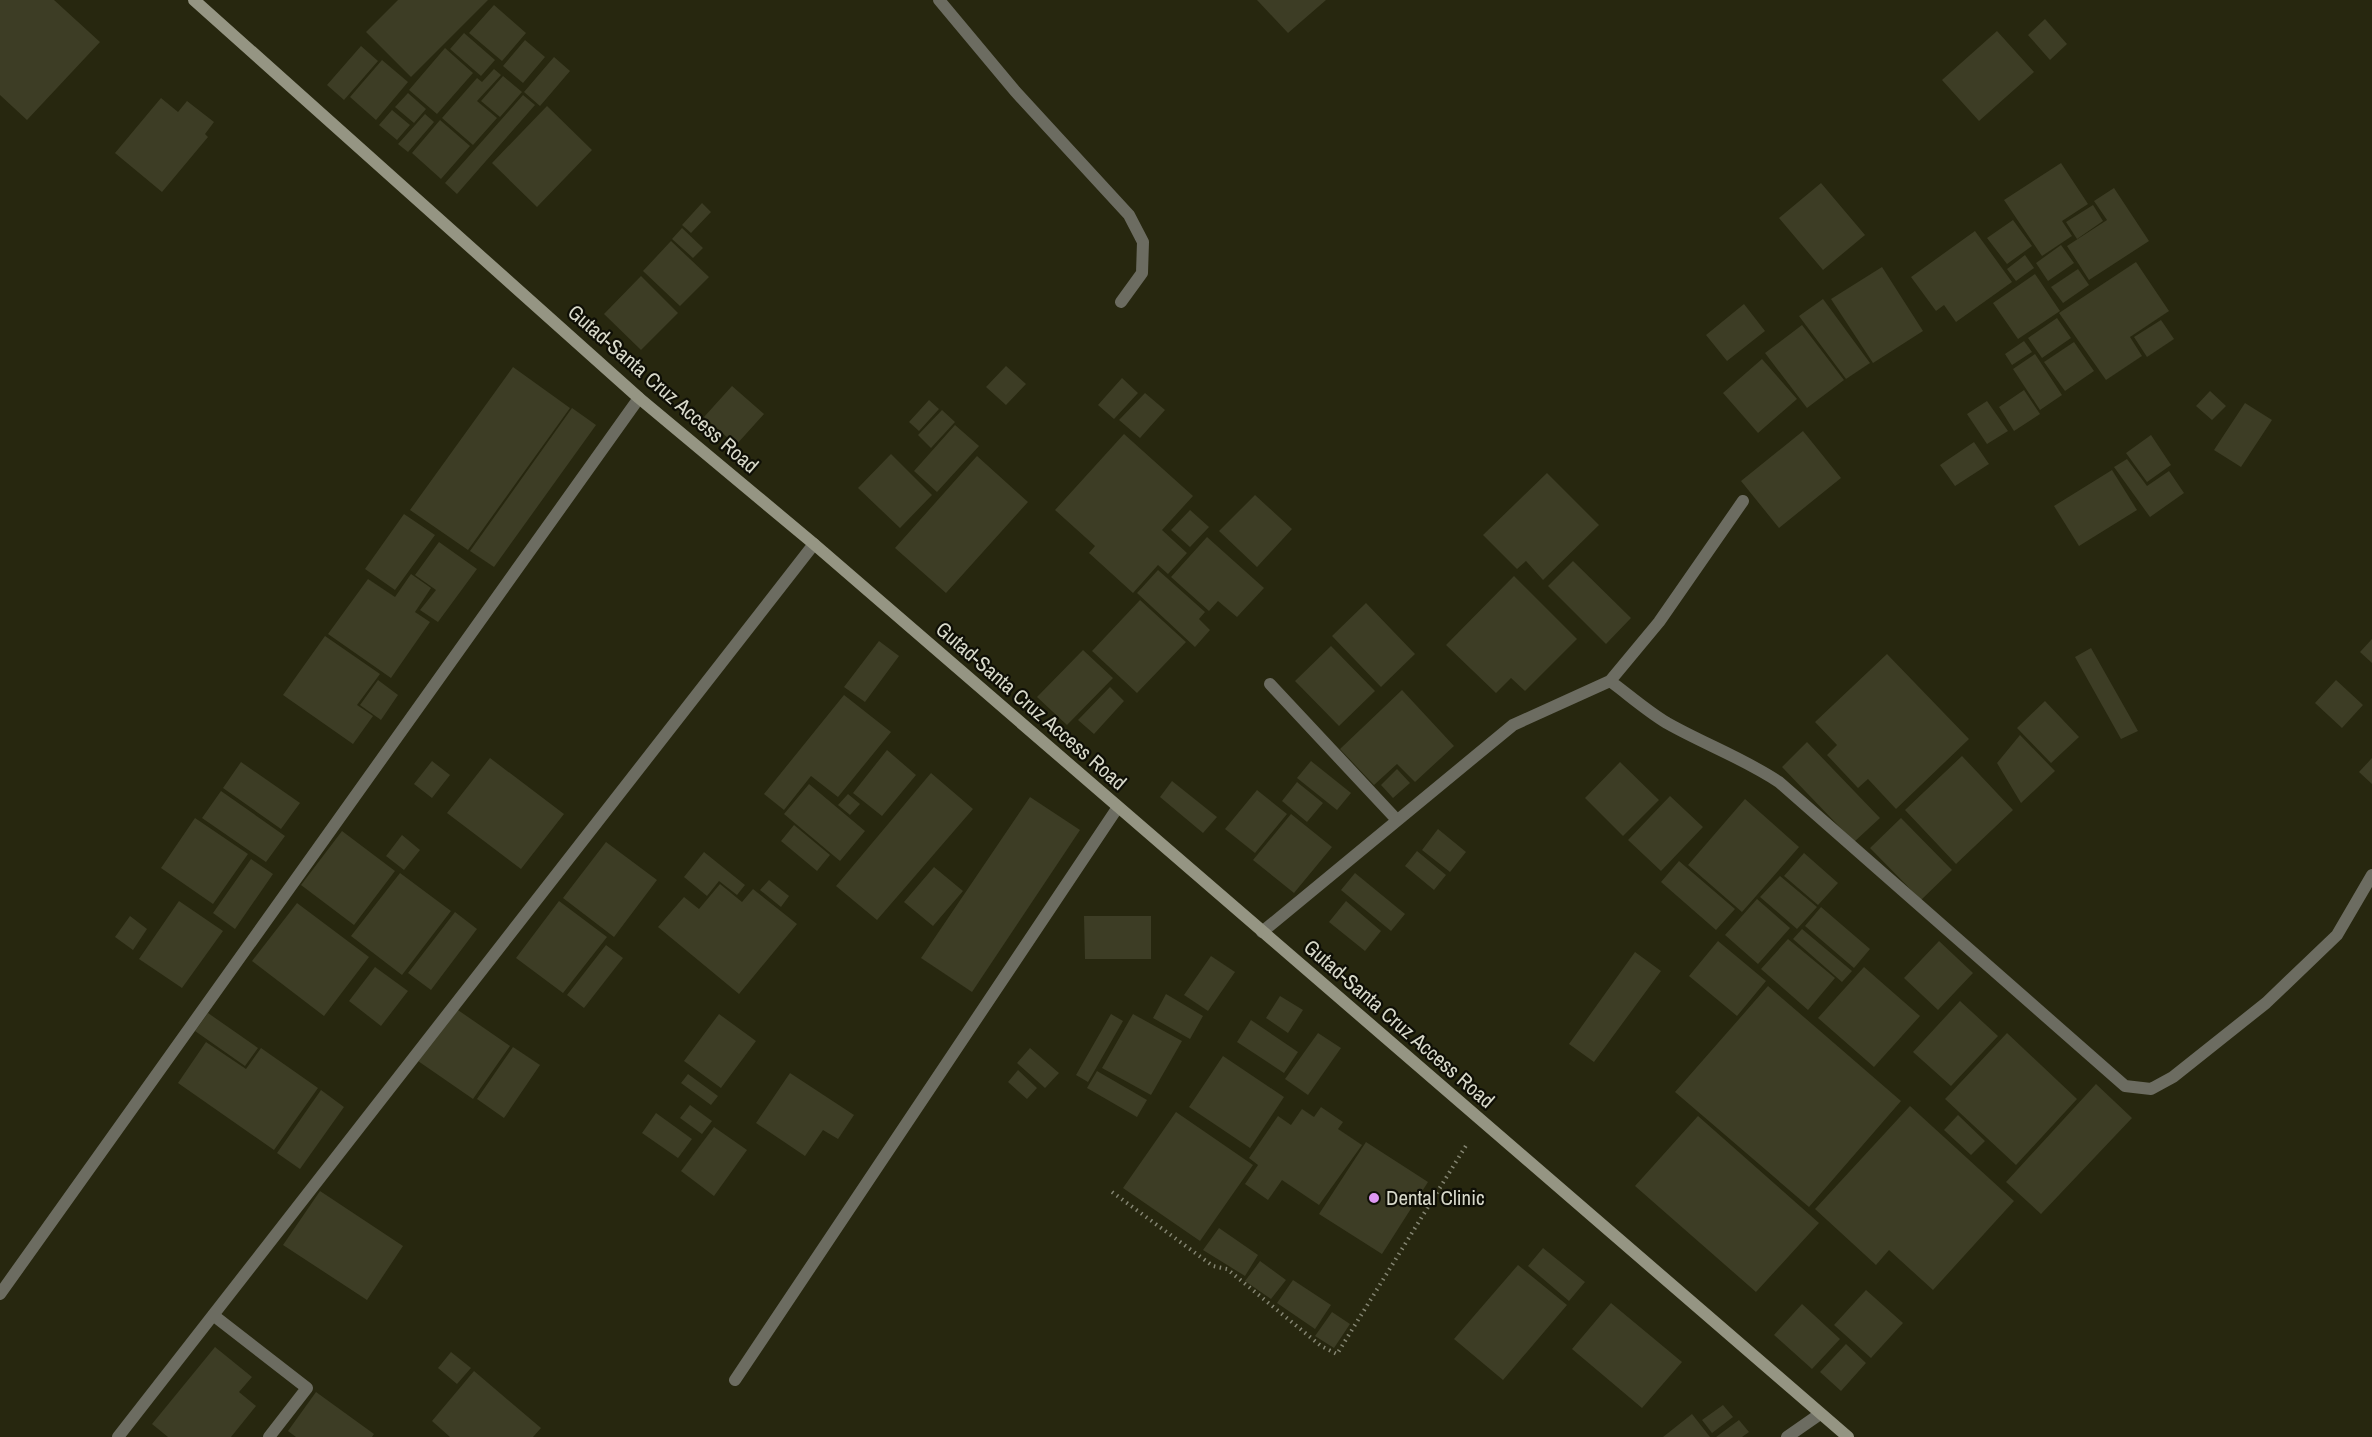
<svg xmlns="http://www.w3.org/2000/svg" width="2372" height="1437" viewBox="0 0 2372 1437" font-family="'Archivo Narrow',sans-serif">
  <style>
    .building { fill: #3d3d25 }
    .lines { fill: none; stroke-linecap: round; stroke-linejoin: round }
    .path { stroke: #848572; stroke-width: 4; stroke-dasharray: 1.5 4.5; stroke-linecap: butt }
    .lane { stroke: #6c6c61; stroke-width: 12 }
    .street { stroke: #6c6c61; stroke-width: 12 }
    .secondary { stroke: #959583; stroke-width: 12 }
    .poi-dot { fill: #de98f3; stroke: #0f0f06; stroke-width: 2 }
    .labels { text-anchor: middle; stroke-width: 4.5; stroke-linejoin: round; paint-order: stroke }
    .street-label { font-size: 21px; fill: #d8d9ca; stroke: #0f0f06 }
    .poi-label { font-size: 21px; fill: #d8d9ca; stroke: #0f0f06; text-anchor: start }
  </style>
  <rect width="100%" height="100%" fill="#27270f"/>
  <!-- building -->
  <path class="building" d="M 0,0 L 54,0 L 100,42 L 27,120 L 0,95 Z
    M 398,0 L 488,0 L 411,77 L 366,32 Z
    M 1257,0 L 1326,0 L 1288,33 Z
    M 494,5 L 526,33 L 502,61 L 469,33 Z
    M 2045,19 L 2067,44 L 2050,60 L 2028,35 Z
    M 1997,31 L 2034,72 L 1979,121 L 1942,80 Z
    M 464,33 L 495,60 L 481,76 L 450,49 Z
    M 525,40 L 545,57 L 523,83 L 503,66 Z
    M 361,46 L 378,61 L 344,100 L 327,85 Z
    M 445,48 L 473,73 L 437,114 L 409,90 Z
    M 554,57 L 570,71 L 540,106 L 524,92 Z
    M 382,60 L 408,82 L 376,120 L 350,97 Z
    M 494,69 L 501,75 L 477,101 L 497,118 L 473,145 L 442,118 L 477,78 L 482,82 Z
    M 503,76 L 522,92 L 500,117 L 481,101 Z
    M 408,93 L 426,109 L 414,123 L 395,107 Z
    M 523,95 L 535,105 L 457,194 L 445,183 Z
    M 161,98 L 178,112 L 187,101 L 214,122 L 205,134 L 208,137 L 162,192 L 115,153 Z
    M 547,106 L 592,150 L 537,207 L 492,163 Z
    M 392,110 L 410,125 L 397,140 L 379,125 Z
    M 425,114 L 434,122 L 408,152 L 398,144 Z
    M 440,120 L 470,146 L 441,179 L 412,153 Z
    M 2061,163 L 2088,204 L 2062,221 L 2072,236 L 2042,256 L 2004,200 Z
    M 1821,183 L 1865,235 L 1823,270 L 1779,218 Z
    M 2114,188 L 2149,241 L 2089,280 L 2067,246 L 2107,220 L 2094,201 Z
    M 702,203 L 711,212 L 691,233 L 682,225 Z
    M 2093,205 L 2103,221 L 2077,239 L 2066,222 Z
    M 2013,220 L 2032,246 L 2007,264 L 1987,238 Z
    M 682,228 L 703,248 L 693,258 L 672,239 Z
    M 1975,231 L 2012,282 L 1956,322 L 1944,305 L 1936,311 L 1911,277 Z
    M 671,241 L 709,277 L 680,306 L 643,271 Z
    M 2061,245 L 2074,263 L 2048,281 L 2036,263 Z
    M 2025,255 L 2034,268 L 2016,281 L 2007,269 Z
    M 2136,262 L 2169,311 L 2130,337 L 2142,356 L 2106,380 L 2059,313 Z
    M 1882,267 L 1923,331 L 1873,363 L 1831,299 Z
    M 2078,269 L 2089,285 L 2063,303 L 2051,287 Z
    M 2035,274 L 2060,311 L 2018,339 L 1993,303 Z
    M 641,276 L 678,313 L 641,350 L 604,314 Z
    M 1823,299 L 1870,363 L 1846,379 L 1799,316 Z
    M 1744,304 L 1765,331 L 1727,361 L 1706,335 Z
    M 2057,318 L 2071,338 L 2042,358 L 2028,338 Z
    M 2161,320 L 2174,339 L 2147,357 L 2134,337 Z
    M 1802,325 L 1844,380 L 1807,408 L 1765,353 Z
    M 2024,341 L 2032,352 L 2012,365 L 2005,354 Z
    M 2074,342 L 2094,371 L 2065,391 L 2044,362 Z
    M 2035,354 L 2062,395 L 2040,410 L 2013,369 Z
    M 1762,359 L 1797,399 L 1758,433 L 1723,393 Z
    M 1006,366 L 1026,384 L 1006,405 L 986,387 Z
    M 513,367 L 570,408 L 468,550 L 410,510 Z
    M 1122,378 L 1138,393 L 1114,419 L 1098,405 Z
    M 732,386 L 764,414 L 736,445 L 704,417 Z
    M 2024,390 L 2040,414 L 2014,431 L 1999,407 Z
    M 2210,391 L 2226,406 L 2212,420 L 2196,406 Z
    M 1145,393 L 1165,410 L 1140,438 L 1119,420 Z
    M 929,400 L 939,409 L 919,431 L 909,422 Z
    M 1987,401 L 2008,431 L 1987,444 L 1967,414 Z
    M 2245,403 L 2272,420 L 2241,467 L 2214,450 Z
    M 572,408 L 596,425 L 494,567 L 470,551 Z
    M 942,410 L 955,422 L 931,448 L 918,435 Z
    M 955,425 L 979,446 L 937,492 L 914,471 Z
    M 1803,431 L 1841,478 L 1779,528 L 1741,481 Z
    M 1124,434 L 1193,496 L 1162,530 L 1187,553 L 1168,574 L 1158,565 L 1133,593 L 1089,553 L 1095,546 L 1055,510 Z
    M 2151,435 L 2171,465 L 2147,482 L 2126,453 Z
    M 1974,442 L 1989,464 L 1955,486 L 1940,465 Z
    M 891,454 L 932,495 L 900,528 L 858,488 Z
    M 977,456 L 1028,502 L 946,593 L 895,548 Z
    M 2127,459 L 2147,486 L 2169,471 L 2184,493 L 2150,517 L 2114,467 Z
    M 2112,470 L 2137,510 L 2079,546 L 2054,506 Z
    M 1547,473 L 1599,525 L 1543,580 L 1526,561 L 1517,569 L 1483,535 Z
    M 1255,495 L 1292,529 L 1257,567 L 1219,531 Z
    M 1190,510 L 1209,527 L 1190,547 L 1171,530 Z
    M 404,514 L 435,535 L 395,590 L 365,569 Z
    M 1207,537 L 1264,588 L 1237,617 L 1218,601 L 1209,611 L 1171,577 Z
    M 439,542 L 477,569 L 438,622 L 420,610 L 436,590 L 415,575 Z
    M 1573,561 L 1631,618 L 1606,644 L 1548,586 Z
    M 1158,570 L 1205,612 L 1199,619 L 1210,630 L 1195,647 L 1137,593 Z
    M 411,574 L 431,588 L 415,612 L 430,622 L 391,678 L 328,634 L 368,579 L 395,597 Z
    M 1514,576 L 1577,639 L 1525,691 L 1511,678 L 1496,693 L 1446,645 Z
    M 1140,600 L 1186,642 L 1137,693 L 1092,651 Z
    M 1366,603 L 1415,654 L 1381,687 L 1332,636 Z
    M 325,636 L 380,674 L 357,705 L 373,716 L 353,744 L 283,695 Z
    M 2372,639 L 2372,663 L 2360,652 Z
    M 879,641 L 899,656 L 865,702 L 844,687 Z
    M 1331,646 L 1375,691 L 1339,726 L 1295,681 Z
    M 2091,648 L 2138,731 L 2121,739 L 2075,657 Z
    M 1083,650 L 1113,678 L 1067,725 L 1037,697 Z
    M 1887,654 L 1969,739 L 1896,809 L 1868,779 L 1858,788 L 1827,755 L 1837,745 L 1815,722 Z
    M 378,680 L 398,695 L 381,720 L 360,705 Z
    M 2336,680 L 2363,705 L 2342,728 L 2315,703 Z
    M 1110,687 L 1124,701 L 1094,734 L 1078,720 Z
    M 1402,690 L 1454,746 L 1415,782 L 1397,764 L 1374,785 L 1340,749 Z
    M 844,695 L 891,732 L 838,797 L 811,776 L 784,810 L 764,794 Z
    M 2045,701 L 2079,737 L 2051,763 L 2017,728 Z
    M 2020,735 L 2055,771 L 2021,803 L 1997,763 Z
    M 1807,742 L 1880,818 L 1854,842 L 1782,767 Z
    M 887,750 L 916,775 L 882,816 L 853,793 Z
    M 1962,756 L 2013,810 L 1956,864 L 1905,810 Z
    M 490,758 L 564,814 L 521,869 L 447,813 Z
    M 2372,758 L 2372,784 L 2359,772 Z
    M 432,761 L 450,775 L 432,798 L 414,784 Z
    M 1311,761 L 1351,793 L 1337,810 L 1297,778 Z
    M 241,762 L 300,803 L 281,829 L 223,788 Z
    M 1620,762 L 1659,800 L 1623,836 L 1585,798 Z
    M 1397,769 L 1410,783 L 1393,798 L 1381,785 Z
    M 931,773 L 973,809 L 877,920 L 836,886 Z
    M 1172,781 L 1217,817 L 1203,833 L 1160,797 Z
    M 1297,782 L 1323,803 L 1307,822 L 1282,801 Z
    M 809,784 L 865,831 L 840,861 L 784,814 Z
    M 1257,790 L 1287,814 L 1255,853 L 1225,829 Z
    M 221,791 L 285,836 L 266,862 L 202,818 Z
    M 848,794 L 860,804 L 850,815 L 838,805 Z
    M 1670,796 L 1703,827 L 1661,871 L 1628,840 Z
    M 1030,797 L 1080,830 L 972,992 L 921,958 Z
    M 1745,799 L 1799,847 L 1742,912 L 1688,865 Z
    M 1291,814 L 1332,847 L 1294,893 L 1253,860 Z
    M 195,818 L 248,854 L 213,904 L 161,868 Z
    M 1901,818 L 1952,870 L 1921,900 L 1870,848 Z
    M 794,825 L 830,855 L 817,871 L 781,841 Z
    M 1438,829 L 1466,852 L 1450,872 L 1422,850 Z
    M 342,831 L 395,871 L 354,925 L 301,885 Z
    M 402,835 L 420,850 L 404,870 L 386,856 Z
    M 606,842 L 657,880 L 614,937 L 563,898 Z
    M 1417,851 L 1446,875 L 1434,890 L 1405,866 Z
    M 704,852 L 745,885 L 737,895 L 719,881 L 707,896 L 684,877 Z
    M 1804,853 L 1838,883 L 1818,905 L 1784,876 Z
    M 251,859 L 273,874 L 235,929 L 213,913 Z
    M 1679,861 L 1735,909 L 1716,930 L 1661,882 Z
    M 934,867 L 963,891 L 933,926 L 904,902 Z
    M 400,873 L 451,911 L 402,975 L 351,936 Z
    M 1355,873 L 1405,914 L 1391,931 L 1341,890 Z
    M 1780,876 L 1817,907 L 1797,929 L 1760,897 Z
    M 769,880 L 789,896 L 781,907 L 760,890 Z
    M 720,884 L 742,902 L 753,889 L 797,924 L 739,994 L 658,927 L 684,897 L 699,909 Z
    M 1757,899 L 1790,928 L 1758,964 L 1725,935 Z
    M 179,901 L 223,931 L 182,988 L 139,959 Z
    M 559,901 L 607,937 L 563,993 L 516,958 Z
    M 1346,901 L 1381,931 L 1365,951 L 1329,922 Z
    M 297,903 L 369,957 L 324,1016 L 252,961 Z
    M 1821,907 L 1870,949 L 1854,968 L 1805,926 Z
    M 455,912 L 477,929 L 431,990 L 408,973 Z
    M 130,916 L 147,929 L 133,950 L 115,937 Z
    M 1084,916 L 1151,916 L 1151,959 L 1085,959 Z
    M 1802,929 L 1852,971 L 1842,982 L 1793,939 Z
    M 1788,939 L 1835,978 L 1808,1010 L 1761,969 Z
    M 1718,941 L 1766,981 L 1737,1016 L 1689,976 Z
    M 1939,941 L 1973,973 L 1938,1010 L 1904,978 Z
    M 606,945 L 623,958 L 584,1008 L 567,995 Z
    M 1635,952 L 1661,971 L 1594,1062 L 1569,1044 Z
    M 1211,956 L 1235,972 L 1208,1011 L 1184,995 Z
    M 375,967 L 408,991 L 381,1026 L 349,1001 Z
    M 1864,967 L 1920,1016 L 1874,1067 L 1818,1018 Z
    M 1768,986 L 1901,1101 L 1809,1207 L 1675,1092 Z
    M 1166,994 L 1203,1016 L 1190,1039 L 1153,1018 Z
    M 1280,996 L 1303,1010 L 1288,1033 L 1266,1018 Z
    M 1960,1001 L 1998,1036 L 1951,1086 L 1913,1052 Z
    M 455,1008 L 510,1046 L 473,1099 L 418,1061 Z
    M 208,1013 L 258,1048 L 245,1066 L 195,1031 Z
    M 719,1014 L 756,1041 L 721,1088 L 684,1061 Z
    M 1111,1014 L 1123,1021 L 1088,1082 L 1076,1075 Z
    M 1133,1014 L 1182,1041 L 1151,1095 L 1102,1068 Z
    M 1251,1020 L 1298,1052 L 1284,1073 L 1237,1042 Z
    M 1318,1033 L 1341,1048 L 1308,1095 L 1285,1079 Z
    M 2007,1033 L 2077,1099 L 2016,1165 L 1945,1099 Z
    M 206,1042 L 246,1069 L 261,1048 L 318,1088 L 274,1150 L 178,1083 Z
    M 513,1047 L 540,1065 L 504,1118 L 477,1099 Z
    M 1030,1048 L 1059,1073 L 1045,1088 L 1017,1063 Z
    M 1223,1056 L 1284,1097 L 1250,1148 L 1189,1107 Z
    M 1018,1070 L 1037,1088 L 1027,1099 L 1008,1082 Z
    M 1097,1071 L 1147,1100 L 1137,1117 L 1087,1088 Z
    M 790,1073 L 854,1115 L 838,1139 L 823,1130 L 805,1156 L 756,1123 Z
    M 688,1074 L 718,1096 L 711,1105 L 681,1083 Z
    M 2096,1084 L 2132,1118 L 2041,1214 L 2006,1182 Z
    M 321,1090 L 344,1107 L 300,1169 L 277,1153 Z
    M 690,1105 L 712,1121 L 702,1134 L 680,1118 Z
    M 1910,1106 L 2014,1201 L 1933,1290 L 1889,1250 L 1876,1265 L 1815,1209 Z
    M 1321,1107 L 1343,1122 L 1338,1129 L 1362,1145 L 1319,1205 L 1282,1180 L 1268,1200 L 1245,1184 L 1258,1165 L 1249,1158 L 1278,1116 L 1291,1125 L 1302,1109 L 1314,1117 Z
    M 1176,1112 L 1253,1165 L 1200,1241 L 1123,1188 Z
    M 656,1113 L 692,1139 L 678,1158 L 642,1133 Z
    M 1958,1115 L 1985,1141 L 1971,1155 L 1944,1130 Z
    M 1698,1116 L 1819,1223 L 1756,1292 L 1635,1186 Z
    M 714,1127 L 747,1150 L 714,1196 L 681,1171 Z
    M 1366,1142 L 1428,1182 L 1382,1254 L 1319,1214 Z
    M 320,1191 L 403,1246 L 367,1300 L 283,1245 Z
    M 1219,1228 L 1258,1255 L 1245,1276 L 1203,1250 Z
    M 1543,1248 L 1585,1282 L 1569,1301 L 1528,1266 Z
    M 1260,1261 L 1286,1280 L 1271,1299 L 1245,1281 Z
    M 1518,1265 L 1567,1305 L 1503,1380 L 1454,1339 Z
    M 1293,1280 L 1331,1305 L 1315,1329 L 1277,1303 Z
    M 1866,1290 L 1903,1323 L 1871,1358 L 1834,1325 Z
    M 1611,1303 L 1682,1362 L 1642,1408 L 1572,1349 Z
    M 1802,1304 L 1840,1339 L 1812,1369 L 1774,1335 Z
    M 1332,1312 L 1350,1324 L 1334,1348 L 1315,1336 Z
    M 1846,1344 L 1866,1363 L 1841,1391 L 1820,1372 Z
    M 215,1347 L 252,1377 L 239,1392 L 256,1406 L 231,1437 L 168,1437 L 152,1424 Z
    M 451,1352 L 471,1368 L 457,1384 L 438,1368 Z
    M 474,1371 L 541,1428 L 533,1437 L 450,1437 L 432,1421 Z
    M 316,1392 L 374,1434 L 372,1437 L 296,1437 L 288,1431 Z
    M 1723,1405 L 1733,1417 L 1712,1433 L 1702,1420 Z
    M 1692,1414 L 1710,1437 L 1663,1437 Z
    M 1739,1420 L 1749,1432 L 1742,1437 L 1716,1437 Z"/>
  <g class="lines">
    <!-- path -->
    <path class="path" d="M 1112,1192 L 1213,1266 L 1227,1269 L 1321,1346 L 1337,1354 L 1467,1144"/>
    <!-- lane -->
    <path class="lane" d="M 939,0 L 1015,91 L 1129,215 L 1143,242 L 1142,273 L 1121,302"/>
    <!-- street -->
    <path class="street" d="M 1610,681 C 1629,695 1647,711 1667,723 C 1704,744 1743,758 1779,782 L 2125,1086 L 2151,1089 L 2173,1077 L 2266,1003 L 2337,935 L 2372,875
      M 1270,684 L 1397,820
      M 1262,932 L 1513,725 L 1610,681 L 1659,622 L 1743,501
      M 0,1294 L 639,398
      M 213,1315 L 307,1388 L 269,1437
      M 735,1380 L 1118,807
      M 118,1437 L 814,544
      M 1787,1437 L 1820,1414"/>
    <!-- secondary -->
    <path class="secondary" d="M 194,0 L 639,398 L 814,544 L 1848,1437"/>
  </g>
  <!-- markers -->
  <circle class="poi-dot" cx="1374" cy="1198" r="6"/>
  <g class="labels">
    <!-- street labels -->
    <g class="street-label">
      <text transform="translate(663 389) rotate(41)" y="7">Gutad-Santa Cruz Access Road</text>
      <text transform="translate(1031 706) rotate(41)" y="7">Gutad-Santa Cruz Access Road</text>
      <text transform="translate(1399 1024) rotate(41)" y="7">Gutad-Santa Cruz Access Road</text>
    </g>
    <!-- poi labels -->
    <g class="poi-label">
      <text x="1386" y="1205">Dental Clinic</text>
    </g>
  </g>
</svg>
